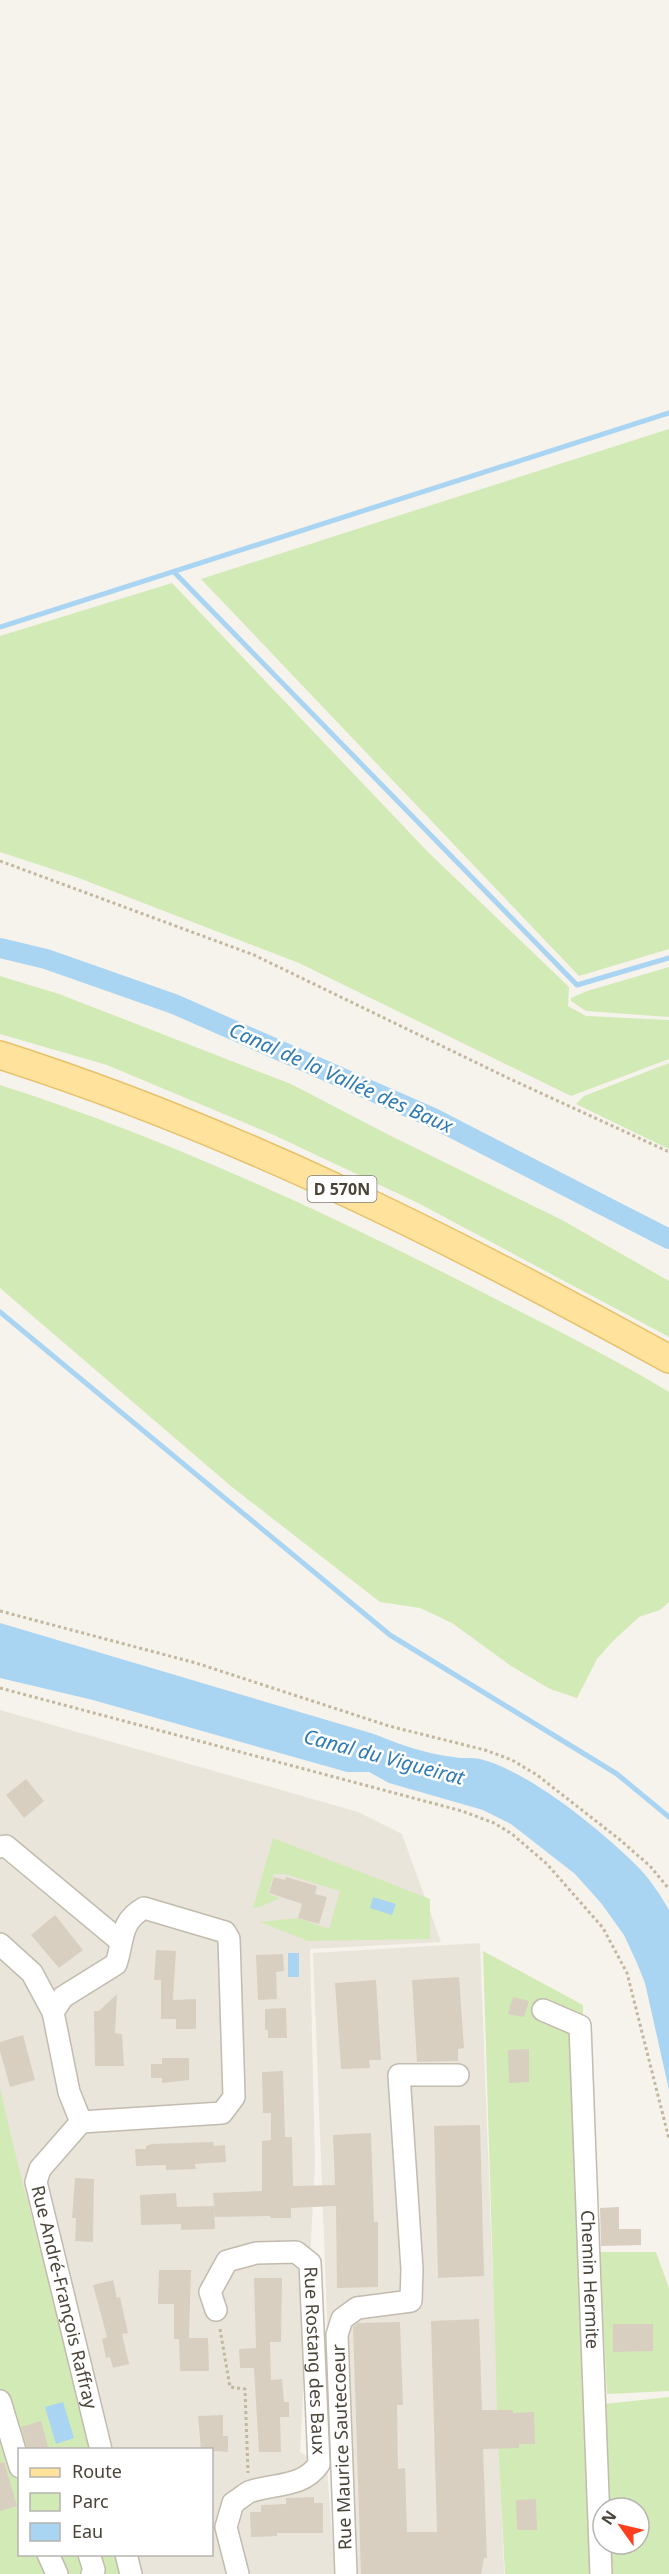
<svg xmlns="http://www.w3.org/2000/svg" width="669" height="2574" viewBox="0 0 669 2574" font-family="'Noto Sans',sans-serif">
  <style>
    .residential { fill: #eae5da; fill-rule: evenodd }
    .green { fill: #d2eab5; fill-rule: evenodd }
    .water { fill: #a9d4f2 }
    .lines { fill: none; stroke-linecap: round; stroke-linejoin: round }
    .stream { stroke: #a9d4f2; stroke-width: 5 }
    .canal { stroke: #a9d4f2; stroke-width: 20 }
    .building { fill: #d8cfc1 }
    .minor-casing { stroke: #c2bbae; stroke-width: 24 }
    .major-casing { stroke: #e6c16a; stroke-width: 30 }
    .path { stroke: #c4b79f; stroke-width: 3; stroke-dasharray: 3 3; stroke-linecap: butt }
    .minor { stroke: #fff; stroke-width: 21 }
    .major { stroke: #ffe39c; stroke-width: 27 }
    .labels { text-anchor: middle; stroke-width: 5; stroke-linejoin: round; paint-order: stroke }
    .shield { fill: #fff; stroke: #817c74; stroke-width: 1.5 }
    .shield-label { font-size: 16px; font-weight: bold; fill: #4b4439 }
    .street-label { font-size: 18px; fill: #4b4439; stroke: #fff }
    .water-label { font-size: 20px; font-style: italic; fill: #2e7ab2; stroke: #fff }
  </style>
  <rect width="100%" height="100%" fill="#f6f3ec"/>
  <!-- residential -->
  <path class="residential" d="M 0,1710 L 358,1812 L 402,1834 L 441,1942 L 310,1949 L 315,2163 L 300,2452 L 327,2468 L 335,2574 L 0,2574 ZM 20,2450 L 212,2450 L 212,2554 L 20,2554 Z
    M 480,1943 L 504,2574 L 337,2574 L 313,1953 Z"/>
  <!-- green -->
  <path class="green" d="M 669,429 L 669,949 L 579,976 L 201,579 Z
    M 172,583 L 428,852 L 569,987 L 568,1006 L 586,1016 L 669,1020 L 669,1059 L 571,1096 L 299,963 L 76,877 L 0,852 L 0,636 Z
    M 669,967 L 669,1017 L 586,1011 L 571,1001 L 571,998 L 587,991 Z
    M 0,976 L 59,994 L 291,1084 L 389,1135 L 562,1220 L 669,1281 L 669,1337 L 418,1203 L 276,1136 L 107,1065 L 0,1034 Z
    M 669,1063 L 669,1149 L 576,1104 L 584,1096 Z
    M 0,1085 C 164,1137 327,1213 480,1291 C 544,1324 608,1355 669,1392 L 669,1602 L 660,1610 L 639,1617 L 613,1641 L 597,1659 L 577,1698 L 550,1689 L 511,1666 L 452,1623 L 420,1608 L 380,1602 L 232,1487 L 0,1288 Z
    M 273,1838 L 430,1899 L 430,1939 L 308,1941 L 260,1922 L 298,1918 L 329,1929 L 340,1891 L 285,1874 L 274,1874 L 268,1894 L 280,1898 L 260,1907 L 253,1908 Z
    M 483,1951 L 583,2005 L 581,2136 L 595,2405 L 669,2397 L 669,2574 L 505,2574 L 498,2440 ZM 603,2508 L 639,2508 L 639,2544 L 603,2544 Z
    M 0,2088 C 27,2210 63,2329 94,2449 L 20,2450 L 20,2554 L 122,2555 L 127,2574 L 0,2574 Z
    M 599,2252 L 656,2252 L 669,2288 L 669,2391 L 607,2394 Z"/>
  <!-- water -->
  <path class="water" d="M 0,1623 L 374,1734 C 399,1744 426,1754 453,1757 C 462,1759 471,1757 480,1759 C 528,1770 606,1834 640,1869 C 652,1882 661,1896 669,1910 L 669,2090 L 645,1983 L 637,1963 L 624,1935 L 601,1903 L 575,1874 L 511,1824 L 483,1810 L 389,1783 L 369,1772 L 347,1772 L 93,1700 L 0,1678 Z
    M 373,1897 L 396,1904 L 392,1915 L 370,1908 Z
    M 288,1953 L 299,1953 L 299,1977 L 288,1977 Z
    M 63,2402 L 74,2438 L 56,2444 L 45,2407 Z"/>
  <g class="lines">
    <!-- stream -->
    <path class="stream" d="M 174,572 L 577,985 L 669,958
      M 0,627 L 669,413
      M 0,1312 L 390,1635 L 617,1774 L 669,1817"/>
    <!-- canal -->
    <path class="canal" d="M 0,948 L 46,959 L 174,1004 L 433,1118 L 669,1239"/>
  </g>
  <!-- building -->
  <path class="building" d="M 26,1779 L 44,1801 L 24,1818 L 6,1795 Z
    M 274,1877 L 285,1880 L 286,1877 L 317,1886 L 315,1894 L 327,1897 L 319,1924 L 298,1918 L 302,1904 L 269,1893 Z
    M 55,1915 L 83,1950 L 59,1968 L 31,1935 Z
    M 156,1950 L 176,1951 L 173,2000 L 196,1999 L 196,2029 L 176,2029 L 176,2019 L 161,2019 L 161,1980 L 154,1980 Z
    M 283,1954 L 284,1971 L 276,1972 L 277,1999 L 258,2000 L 256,1955 Z
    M 459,1977 L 464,2048 L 458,2049 L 458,2061 L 417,2062 L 412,1980 Z
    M 376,1980 L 381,2060 L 369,2060 L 370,2068 L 341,2069 L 335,1983 Z
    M 117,1994 L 115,2033 L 122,2034 L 124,2066 L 95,2066 L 94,2011 L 99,2011 Z
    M 513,1997 L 529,2001 L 524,2017 L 508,2014 Z
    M 286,2008 L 287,2038 L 268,2038 L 268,2030 L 265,2030 L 265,2009 Z
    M 23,2035 L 35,2080 L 10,2087 L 0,2051 L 0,2042 Z
    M 529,2049 L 529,2082 L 509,2083 L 508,2050 Z
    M 162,2058 L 189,2058 L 189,2080 L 162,2083 L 162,2078 L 151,2078 L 151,2064 L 162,2064 Z
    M 283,2071 L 285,2137 L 292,2137 L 293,2186 L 335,2185 L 333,2135 L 371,2133 L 374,2222 L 378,2222 L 378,2287 L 337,2288 L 336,2206 L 291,2208 L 291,2218 L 271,2218 L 270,2216 L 215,2217 L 214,2207 L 215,2229 L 181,2230 L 181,2224 L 141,2225 L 140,2195 L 176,2193 L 177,2207 L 214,2206 L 213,2193 L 262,2191 L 262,2141 L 271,2140 L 271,2113 L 263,2113 L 262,2072 Z
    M 480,2125 L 484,2276 L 438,2278 L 434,2126 Z
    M 213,2142 L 214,2146 L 225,2145 L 226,2162 L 195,2164 L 196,2169 L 166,2170 L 166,2165 L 136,2166 L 135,2149 L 146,2149 L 146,2146 L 152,2144 Z
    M 75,2178 L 94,2179 L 93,2242 L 75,2241 L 76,2218 L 72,2218 Z
    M 619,2207 L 619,2229 L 641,2229 L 641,2245 L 601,2246 L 600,2208 Z
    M 159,2270 L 191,2270 L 189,2338 L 208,2338 L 209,2371 L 180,2371 L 179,2339 L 174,2339 L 174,2304 L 158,2304 Z
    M 254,2278 L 282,2278 L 281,2342 L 270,2342 L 271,2380 L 282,2379 L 284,2402 L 289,2402 L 289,2417 L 280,2417 L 281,2452 L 259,2452 L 254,2368 L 240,2368 L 239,2349 L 256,2348 Z
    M 113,2280 L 117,2298 L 120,2297 L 128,2333 L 122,2334 L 129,2364 L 113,2368 L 110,2357 L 106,2358 L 102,2339 L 107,2337 L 93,2285 Z
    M 479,2319 L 482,2410 L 513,2410 L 513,2413 L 534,2412 L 535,2444 L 519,2444 L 519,2448 L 483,2449 L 487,2558 L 484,2558 L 481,2574 L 361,2574 L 353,2327 L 358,2323 L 400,2322 L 403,2405 L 397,2405 L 398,2469 L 405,2468 L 407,2532 L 437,2532 L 431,2321 Z
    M 613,2324 L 653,2324 L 653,2351 L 613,2352 Z
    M 223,2415 L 223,2436 L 228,2436 L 228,2452 L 201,2450 L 198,2416 Z
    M 41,2421 L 49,2450 L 28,2450 L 21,2427 Z
    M 4,2462 L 17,2506 L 0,2511 L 0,2463 Z
    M 314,2497 L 314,2503 L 323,2503 L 323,2533 L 277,2533 L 277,2536 L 251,2537 L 250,2512 L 261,2512 L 261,2505 L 286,2504 L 286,2498 Z
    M 536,2499 L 537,2530 L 517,2530 L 516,2500 Z"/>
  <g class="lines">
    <defs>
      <g id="minor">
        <path d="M 0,1847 L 6,1846 L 120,1941"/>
        <path d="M 0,1944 L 32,1973 L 53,2012"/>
        <path id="s1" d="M 543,2010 L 580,2026 L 601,2574"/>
        <path id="s2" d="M 81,2122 L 69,2092 L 53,2012 L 63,1997 L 116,1964 C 124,1941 119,1922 144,1908 L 225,1932 L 229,1939 L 234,2097 L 222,2113 L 81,2122 L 40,2169 L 36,2182 L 101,2450"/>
        <path id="s3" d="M 216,2310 L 210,2292 L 227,2261 L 256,2253 L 296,2252 L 310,2263 L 319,2464 C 303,2488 274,2483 249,2492 C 244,2495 238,2500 233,2503 L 226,2527 L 238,2574"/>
        <path d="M 0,2401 L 20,2467"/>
        <path d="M 48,2554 L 57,2574"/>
        <path d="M 89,2554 L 94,2570 L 92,2574"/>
        <path d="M 126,2554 L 131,2574"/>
        <path d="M 346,2574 L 337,2335 L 342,2319 L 357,2308 L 411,2301 L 412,2269 L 399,2075 L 458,2075"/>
      </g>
      <path id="major" d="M 0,1055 C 235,1130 454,1240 669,1359"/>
    </defs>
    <!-- minor casing -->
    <use href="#minor" class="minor-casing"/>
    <!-- major casing -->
    <use href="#major" class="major-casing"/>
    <!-- path -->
    <path class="path" d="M 0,861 L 254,955 L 508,1078 L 669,1152
      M 0,1611 L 196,1663 L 389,1726 L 485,1750 L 512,1760 L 537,1775 L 619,1839 L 650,1866 L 669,1889
      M 0,1688 L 462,1811 L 494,1823 L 512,1834 L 547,1864 L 603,1928 L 627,1973 L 669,2139
      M 220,2329 L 230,2387 L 245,2389 L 248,2473"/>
    <!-- minor -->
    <use href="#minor" class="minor"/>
    <!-- major -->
    <use href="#major" class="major"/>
  </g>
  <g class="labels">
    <!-- shield labels -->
    <rect class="shield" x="307.5" y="1176" width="69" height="26" rx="4.5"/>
    <g class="shield-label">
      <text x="342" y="1195">D 570N</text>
    </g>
    <!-- street labels -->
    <g class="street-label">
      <text dy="6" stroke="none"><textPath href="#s1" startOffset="294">Chemin Hermite</textPath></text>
      <text dy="6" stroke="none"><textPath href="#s2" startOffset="866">Rue André-François Raffray</textPath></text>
      <text dy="6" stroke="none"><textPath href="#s3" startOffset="240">Rue Rostang des Baux</textPath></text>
      <text transform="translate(342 2447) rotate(-92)" y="6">Rue Maurice Sautecoeur</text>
    </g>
    <!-- water labels -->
    <g class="water-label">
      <text transform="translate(341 1078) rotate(24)" y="7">Canal de la Vallée des Baux</text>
      <text transform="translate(384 1757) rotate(15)" y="7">Canal du Vigueirat</text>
    </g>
  </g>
  <!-- legend -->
  <rect x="18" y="2448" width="195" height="108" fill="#ffffff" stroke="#b7b4b0" stroke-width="1.5"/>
  <rect x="30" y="2468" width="30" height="9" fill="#ffe39c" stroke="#b7b4b0" stroke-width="1.5"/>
  <text x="72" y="2478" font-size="18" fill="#4b4439">Route</text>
  <rect x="30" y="2493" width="30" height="18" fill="#d2eab5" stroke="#b7b4b0" stroke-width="1.5"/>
  <text x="72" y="2508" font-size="18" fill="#4b4439">Parc</text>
  <rect x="30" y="2523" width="30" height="18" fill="#a9d4f2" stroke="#b7b4b0" stroke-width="1.5"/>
  <text x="72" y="2538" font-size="18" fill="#4b4439">Eau</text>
  <!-- north arrow -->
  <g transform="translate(621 2526) rotate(304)"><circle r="28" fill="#ffffff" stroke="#b7b4b0" stroke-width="1.5"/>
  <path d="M0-4.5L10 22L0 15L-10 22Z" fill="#fc3f1d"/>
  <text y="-9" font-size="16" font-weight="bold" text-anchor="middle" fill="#4b4439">N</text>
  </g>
</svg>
